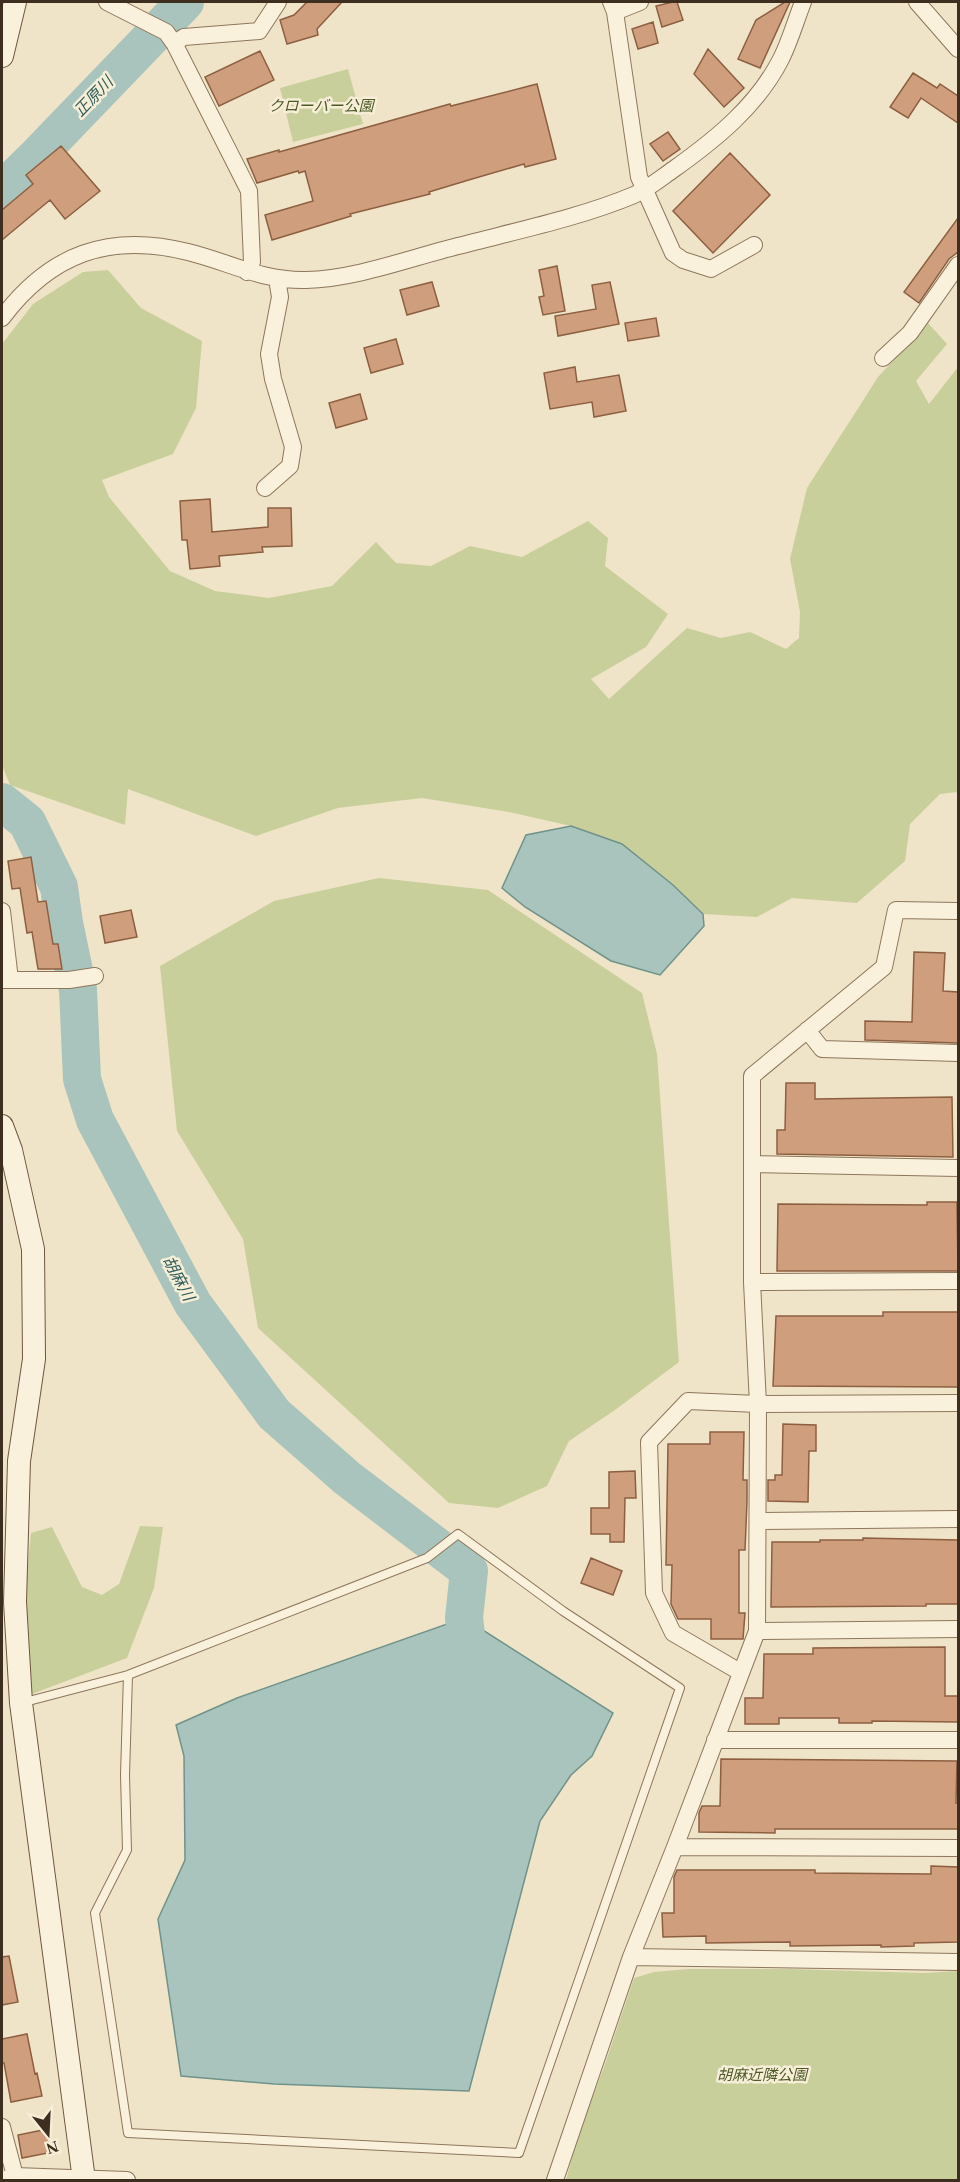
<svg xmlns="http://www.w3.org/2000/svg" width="960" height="2182" viewBox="0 0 960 2182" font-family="'Times New Roman','Noto Sans JP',serif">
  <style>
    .green { fill: #c9cf9b }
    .water { fill: #a9c4bc; stroke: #6f938a; stroke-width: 1.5 }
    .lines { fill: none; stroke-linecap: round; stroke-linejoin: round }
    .river { stroke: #a9c4bc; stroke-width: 38 }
    .building { fill: #cf9f7d; stroke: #8d5f41; stroke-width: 1.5 }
    .lane-casing { stroke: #8d765c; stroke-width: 10 }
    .street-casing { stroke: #8d765c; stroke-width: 18 }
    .secondary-casing { stroke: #6f573f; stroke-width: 24 }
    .lane { stroke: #faf1dc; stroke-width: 8 }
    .street { stroke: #faf1dc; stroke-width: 16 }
    .secondary { stroke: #faf1dc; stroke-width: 22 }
    .labels { text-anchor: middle; stroke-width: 5; stroke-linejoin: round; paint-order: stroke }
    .park-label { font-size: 15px; font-style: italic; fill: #4d5a26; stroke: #f7eed8 }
    .water-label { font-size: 16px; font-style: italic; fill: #2f5d5a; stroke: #f7eed8 }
  </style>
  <rect width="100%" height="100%" fill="#f0e4c8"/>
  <!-- green -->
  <path class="green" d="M 348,69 L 363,124 L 293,142 L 280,88 Z
    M 108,270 L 141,308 L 202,341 L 196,408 L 173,454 L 102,480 L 109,497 L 170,571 L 215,591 L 269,598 L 332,586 L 376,542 L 396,563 L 431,566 L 470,546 L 522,557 L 588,521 L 608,538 L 605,566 L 668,614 L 646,647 L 591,679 L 609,699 L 687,628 L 721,638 L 750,632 L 786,649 L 799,638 L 800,612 L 790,559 L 807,488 L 878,377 L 928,323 L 947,344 L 916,381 L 929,404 L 958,367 L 958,792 L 940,794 L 910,824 L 905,861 L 857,903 L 792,898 L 757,917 L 703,914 L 673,885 L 622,844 L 571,826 L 509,812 L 422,798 L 338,808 L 256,836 L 128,789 L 125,825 L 10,785 L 2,765 L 2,344 L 33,304 L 83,272 Z
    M 379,878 L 488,890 L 642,993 L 657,1054 L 679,1362 L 615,1410 L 569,1441 L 547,1486 L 498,1508 L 449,1503 L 258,1328 L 243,1239 L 177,1131 L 160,966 L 274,901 Z
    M 140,1526 L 163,1527 L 154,1588 L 127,1658 L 32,1694 L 23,1611 L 31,1533 L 52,1527 L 82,1587 L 102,1595 L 119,1584 Z
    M 688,1969 L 791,1969 L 924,1973 L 958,1971 L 958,2180 L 566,2180 L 579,2131 L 604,2067 L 634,1978 L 654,1972 Z"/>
  <!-- water -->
  <path class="water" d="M 571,826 L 622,844 L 673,885 L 703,914 L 704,926 L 660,975 L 611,961 L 525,907 L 502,888 L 526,835 Z
    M 464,1618 L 613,1713 L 592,1756 L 571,1775 L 540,1821 L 469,2091 L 274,2084 L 181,2076 L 158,1919 L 185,1860 L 184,1756 L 176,1725 L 237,1698 Z"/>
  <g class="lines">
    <!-- river -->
    <path class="river" d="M 2,190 L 35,158 L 185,2
      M 2,802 L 27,822 L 59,887 L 64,923 L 78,990 L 82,1079 L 95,1120 L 193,1304 L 274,1414 L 347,1478 L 469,1571 L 464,1618 L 470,1670"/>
  </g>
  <!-- building -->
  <path class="building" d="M 307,2 L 342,2 L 317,29 L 318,35 L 287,44 L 280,20 L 294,15 Z
    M 673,2 L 677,2 L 683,20 L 662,27 L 656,6 Z
    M 785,2 L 790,2 L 760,68 L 738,59 L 756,20 Z
    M 653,22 L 658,43 L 638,49 L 632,29 Z
    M 708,49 L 744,88 L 724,107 L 694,74 Z
    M 260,51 L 274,80 L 219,106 L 205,77 Z
    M 913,73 L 937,88 L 940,84 L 958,96 L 958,123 L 921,98 L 908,118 L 890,107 Z
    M 537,84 L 556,159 L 525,167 L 524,164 L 472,179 L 429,192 L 430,194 L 350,214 L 351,216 L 272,240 L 265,215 L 313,201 L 305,171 L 299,173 L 298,171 L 257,183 L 247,159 L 279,150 L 279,152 L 450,104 L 451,106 Z
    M 668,132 L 680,149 L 663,161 L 650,144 Z
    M 61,146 L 100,191 L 65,219 L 50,200 L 2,240 L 2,210 L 33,184 L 26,175 Z
    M 730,153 L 770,195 L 713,253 L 673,211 Z
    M 958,218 L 958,252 L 949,259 L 919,303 L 904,292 Z
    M 557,266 L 565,311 L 543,315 L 539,297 L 544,296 L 539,270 Z
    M 432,282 L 439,306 L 407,315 L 400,290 Z
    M 610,282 L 619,324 L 558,336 L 555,316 L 596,309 L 592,285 Z
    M 656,318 L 659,336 L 628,341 L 625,323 Z
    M 396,339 L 403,364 L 371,373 L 364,348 Z
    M 575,367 L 577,382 L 619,375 L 626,411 L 594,417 L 592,402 L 550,409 L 544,373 Z
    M 360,394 L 367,419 L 336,428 L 329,403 Z
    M 210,499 L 212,532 L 268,527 L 268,508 L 291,508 L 292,546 L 262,547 L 263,552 L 219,556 L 220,566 L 190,569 L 187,540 L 182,540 L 180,501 Z
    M 31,857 L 38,902 L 46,901 L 53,944 L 58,944 L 62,969 L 38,969 L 32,932 L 27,933 L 20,888 L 12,889 L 8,861 Z
    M 131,910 L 137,937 L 105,943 L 100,916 Z
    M 914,952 L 945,953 L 943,991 L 958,992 L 958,1043 L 865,1040 L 865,1021 L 912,1022 Z
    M 786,1083 L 815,1083 L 815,1099 L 952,1097 L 953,1157 L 777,1154 L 777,1130 L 785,1130 Z
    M 927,1202 L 957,1202 L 958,1271 L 777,1271 L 778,1204 L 927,1205 Z
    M 883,1312 L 958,1312 L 958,1387 L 773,1386 L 776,1316 L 883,1316 Z
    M 783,1424 L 816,1425 L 816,1451 L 809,1451 L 808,1502 L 768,1501 L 768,1480 L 775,1480 L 775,1475 L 782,1475 Z
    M 710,1432 L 744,1432 L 743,1480 L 747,1480 L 747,1501 L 745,1550 L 739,1550 L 739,1613 L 745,1613 L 743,1639 L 711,1639 L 711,1619 L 678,1619 L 671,1604 L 672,1565 L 666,1565 L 668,1444 L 710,1444 Z
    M 635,1471 L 636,1498 L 625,1498 L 624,1542 L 610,1542 L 610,1534 L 591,1534 L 591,1508 L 609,1508 L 609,1472 Z
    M 863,1538 L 958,1540 L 958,1604 L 926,1604 L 926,1606 L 771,1607 L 772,1542 L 820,1542 L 820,1540 L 863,1540 Z
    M 591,1558 L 622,1571 L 613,1595 L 581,1583 Z
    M 945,1647 L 945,1696 L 958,1696 L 958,1722 L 872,1721 L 872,1723 L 839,1723 L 839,1718 L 779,1718 L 779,1724 L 745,1724 L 745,1698 L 763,1698 L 764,1654 L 813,1654 L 813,1648 Z
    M 721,1759 L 957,1761 L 956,1803 L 958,1803 L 958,1829 L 775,1829 L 775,1833 L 699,1832 L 699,1813 L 702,1806 L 720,1806 Z
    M 931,1866 L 958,1867 L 958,1942 L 914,1943 L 914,1946 L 881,1947 L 881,1945 L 790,1946 L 790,1942 L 706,1943 L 706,1936 L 663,1937 L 662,1913 L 674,1913 L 674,1877 L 677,1870 L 815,1870 L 815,1873 L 931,1874 Z
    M 9,1956 L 18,2002 L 2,2005 L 2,1957 Z
    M 27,2034 L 35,2074 L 37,2073 L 42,2096 L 11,2102 L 4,2063 L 2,2063 L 2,2039 Z
    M 48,2129 L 53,2152 L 22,2158 L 18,2135 Z"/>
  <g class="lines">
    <defs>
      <path id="lane" d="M 21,1703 L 128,1675 L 427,1558 L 458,1534 L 563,1611 L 680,1688 L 519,2153 L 128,2133 L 95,1913 L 127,1850 L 125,1775 L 128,1675"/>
      <path id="street" d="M 107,2 L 166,32 L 174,43 L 249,191 L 252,262 L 247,272
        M 611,2 L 615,12 L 639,177 L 673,253 L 683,260 L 711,269 L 754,245
        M 917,2 L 958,49
        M 615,12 L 640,2
        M 174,43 L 184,37 L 259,31 L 278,2
        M 2,318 C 50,254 109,232 188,252 C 229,262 261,281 306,280 C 355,279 410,258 458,246 C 515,231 579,218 634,195 C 648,189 661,178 674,169 C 716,139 757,106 781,59 C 790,41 796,20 803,2
        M 883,358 L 910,333 L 958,265
        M 265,488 L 290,466 L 293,447 L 273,379 L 269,354 L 280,297 L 277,279
        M 2,911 L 10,980
        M 2,980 L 69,980 L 95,976
        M 807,1030 L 822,1049 L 958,1053
        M 752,1164 L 958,1168
        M 752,1282 L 958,1281
        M 758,1521 L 958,1519
        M 757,1631 L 958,1629
        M 740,1672 L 673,1633 L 654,1593 L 649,1442 L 688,1401 L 758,1404 L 958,1403
        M 715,1740 L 958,1740
        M 675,1847 L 958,1848
        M 631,1957 L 958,1962
        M 2,2127 L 15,2176
        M 2,2180 L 15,2176 L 127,2180
        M 555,2180 L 631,1957 L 675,1847 L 757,1631 L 758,1404 L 752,1282 L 752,1076 L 884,967 L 896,910 L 958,911"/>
      <path id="secondary" d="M 2,56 L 15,2
        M 2,1126 L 11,1150 L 33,1249 L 34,1359 L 19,1461 L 15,1602 L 21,1703 L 84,2180"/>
    </defs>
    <!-- lane casing -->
    <use href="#lane" class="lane-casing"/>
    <!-- street casing -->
    <use href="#street" class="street-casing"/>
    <!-- secondary casing -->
    <use href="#secondary" class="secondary-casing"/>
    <!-- lane -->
    <use href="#lane" class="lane"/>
    <!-- street -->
    <use href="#street" class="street"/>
    <!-- secondary -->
    <use href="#secondary" class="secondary"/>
  </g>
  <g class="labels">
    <!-- park labels -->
    <g class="park-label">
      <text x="321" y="111">クローバー公園</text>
      <text x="762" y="2080">胡麻近隣公園</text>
    </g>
    <!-- water labels -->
    <g class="water-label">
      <text transform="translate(93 96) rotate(-46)" y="6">正原川</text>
      <text transform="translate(179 1278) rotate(62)" y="6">胡麻川</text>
    </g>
  </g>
  <!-- border -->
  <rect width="960" height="2182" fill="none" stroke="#3d2e20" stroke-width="6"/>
  <!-- north arrow -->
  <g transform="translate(48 2134) rotate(162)" stroke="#f7eed8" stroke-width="4.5" paint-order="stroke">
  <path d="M0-4.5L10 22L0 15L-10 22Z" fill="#3d2e20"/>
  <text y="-9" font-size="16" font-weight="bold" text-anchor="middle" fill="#3d2e20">N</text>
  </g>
</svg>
